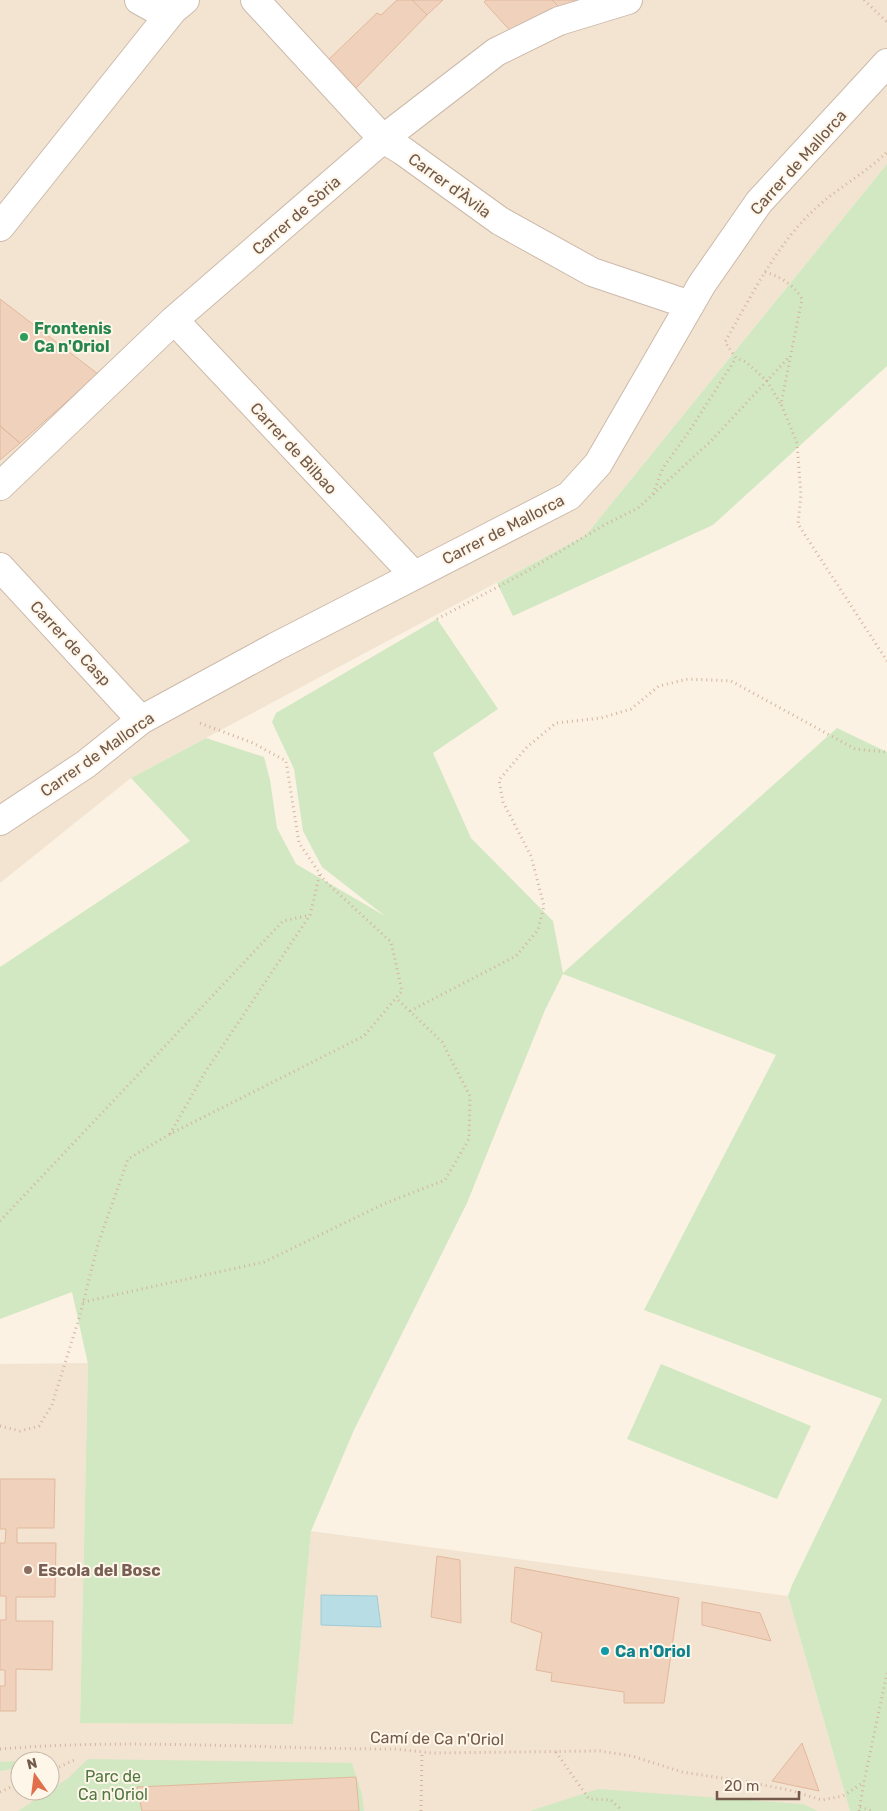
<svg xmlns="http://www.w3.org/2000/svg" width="887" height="1811" viewBox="0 0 887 1811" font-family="Rubik,sans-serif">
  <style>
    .residential { fill: #f3e4d2; fill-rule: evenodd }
    .green { fill: #d1e8c2 }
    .water { fill: #b8dde4; stroke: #9fccd6 }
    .building { fill: #f0d1bc; stroke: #e2b89c }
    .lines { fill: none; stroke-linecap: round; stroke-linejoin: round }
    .street-casing { stroke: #ccbaaa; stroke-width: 30 }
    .path { stroke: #d4b49f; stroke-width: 3; stroke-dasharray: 1 4; stroke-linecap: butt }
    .street { stroke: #fff; stroke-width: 28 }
    .leisure-dot { fill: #2e9e5b; stroke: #fef6e9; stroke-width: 2 }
    .education-dot { fill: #8d6e63; stroke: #fef6e9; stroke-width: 2 }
    .culture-dot { fill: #0f9aa8; stroke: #fef6e9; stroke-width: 2 }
    .labels { text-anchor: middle; stroke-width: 4; stroke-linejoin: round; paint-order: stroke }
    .street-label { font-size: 16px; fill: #72594a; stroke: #fef6e9 }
    .leisure-label { font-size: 16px; font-weight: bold; fill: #27864d; stroke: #fef6e9; text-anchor: start }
    .education-label { font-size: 16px; font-weight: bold; fill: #785e54; stroke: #fef6e9; text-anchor: start }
    .culture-label { font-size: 16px; font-weight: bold; fill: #0d838f; stroke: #fef6e9; text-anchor: start }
    .park-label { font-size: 16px; fill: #527842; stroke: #fef6e9 }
  </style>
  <rect width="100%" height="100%" fill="#fbf2e3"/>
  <!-- residential -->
  <path class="residential" d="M 0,0 L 887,0 L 887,164 L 586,535 L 131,778 L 0,883 Z
    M 88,1363 L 80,1722 L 293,1723 L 311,1531 L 788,1596 L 850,1811 L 0,1811 L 0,1364 ZM 20,1761 L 50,1761 L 50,1791 L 20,1791 Z"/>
  <!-- green -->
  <path class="green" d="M 887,164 L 887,366 L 713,525 L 513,616 L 497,583 L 586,535 Z
    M 437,619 L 498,709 L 433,753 L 471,838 L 553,921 L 563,973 L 837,728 L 887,752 L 887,1811 L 850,1811 L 788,1596 L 792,1585 L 882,1399 L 644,1310 L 776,1055 L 563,974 L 545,1010 L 467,1203 L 354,1430 L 311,1531 L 293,1724 L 80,1723 L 88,1364 L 72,1292 L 0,1319 L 0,967 L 190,841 L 131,778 L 206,738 L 264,757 L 270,780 L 277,828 L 296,864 L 385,916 L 322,867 L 303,831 L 294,769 L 272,722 L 276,713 Z
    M 661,1364 L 811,1426 L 777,1499 L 627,1439 Z
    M 88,1759 L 352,1763 L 362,1795 L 364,1811 L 18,1811 L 67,1779 Z
    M 20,1761 L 20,1768 L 0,1771 L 0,1762 Z
    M 598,1789 L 803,1804 L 818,1811 L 530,1811 Z"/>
  <!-- water -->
  <path class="water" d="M 321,1595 L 377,1596 L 381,1627 L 321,1625 Z"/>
  <!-- building -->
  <path class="building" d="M 397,0 L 412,0 L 427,15 L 355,89 L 327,61 L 377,13 L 381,15 Z
    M 412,0 L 443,0 L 427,15 Z
    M 486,0 L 552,0 L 565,13 L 516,37 L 484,2 Z
    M 552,0 L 605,0 L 565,13 Z
    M 0,299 L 98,374 L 20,443 L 0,426 Z
    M 0,426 L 20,443 L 0,460 Z
    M 0,1479 L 55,1479 L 54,1528 L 17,1528 L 17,1543 L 56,1543 L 55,1597 L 16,1597 L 16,1621 L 53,1621 L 52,1670 L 16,1669 L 16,1711 L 0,1711 L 0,1686 L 5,1686 L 5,1670 L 0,1670 L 0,1620 L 6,1620 L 6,1596 L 0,1596 L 0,1543 L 5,1543 L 6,1529 L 0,1529 Z
    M 437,1556 L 460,1560 L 461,1623 L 431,1617 Z
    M 515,1567 L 679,1598 L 664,1703 L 624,1703 L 624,1692 L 551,1681 L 552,1673 L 536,1670 L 542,1633 L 511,1622 Z
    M 702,1602 L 760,1613 L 771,1641 L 702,1625 Z
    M 802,1743 L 819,1791 L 772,1781 Z
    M 356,1777 L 359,1811 L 142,1811 L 137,1787 Z"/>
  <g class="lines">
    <defs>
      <path id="street" d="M 139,0 L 168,16
        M 255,0 L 383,139 L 403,151 L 500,221 L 592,272 L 690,305
        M 0,227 L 173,10 L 185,0
        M 174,320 L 414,575
        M 0,486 L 174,320 L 383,139 L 496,52 L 559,21 L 628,0
        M 0,567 L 141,720
        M 0,821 L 86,764 L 141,720 L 275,647 L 569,496 L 598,464 L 702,284 L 759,202 L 887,63"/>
    </defs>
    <!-- street casing -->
    <use href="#street" class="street-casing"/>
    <!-- path -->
    <path class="path" d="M 864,0 L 887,22
      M 765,272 C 781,277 793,284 802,299 L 781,404 L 797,443 L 801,495 L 798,524 L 887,661
      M 780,403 L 767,381 L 746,362 L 736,358 L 725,342 C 750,298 778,242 815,209 C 837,188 866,173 887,152
      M 653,494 L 663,468 L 692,427 L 736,358
      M 437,619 L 524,573 L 604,525 L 638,508 L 711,441 L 790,356
      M 410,1011 L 516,956 L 538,930 L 544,906 L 531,856 L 503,802 L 499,780 L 527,747 L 556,723 L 601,718 L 631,709 L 659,686 L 688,679 L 731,681 L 855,749 L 887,752
      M 170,1134 L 204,1074 L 310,915 L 320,873
      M 0,1221 L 283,921 L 310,915
      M 83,1302 L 264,1262 L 386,1203 L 445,1180 L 469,1139 L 470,1096 L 442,1042 L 396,998
      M 0,1426 L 20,1431 L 39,1426 L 52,1405 L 80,1315 L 98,1244 L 128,1159 L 170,1134 L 364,1036 L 402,991 L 391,942 L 325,881 L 299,843 L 286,761 L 253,743 L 197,722
      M 0,1749 C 131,1738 264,1749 395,1749 L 433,1753 L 600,1751 L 632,1756 L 682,1772 L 748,1782 L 789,1790 L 822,1800 L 843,1796 L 864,1782
      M 556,1752 L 589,1799 L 611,1800 L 619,1808 L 619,1811
      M 50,1771 L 77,1759
      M 0,1792 L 20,1783
      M 860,1807 L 872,1811
      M 421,1811 L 422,1752
      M 859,1811 L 864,1782 L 887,1673"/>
    <!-- street -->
    <use href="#street" class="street"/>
  </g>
  <!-- markers -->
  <circle class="leisure-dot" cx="24" cy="337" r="5"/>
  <circle class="education-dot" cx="28" cy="1570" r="5"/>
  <circle class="culture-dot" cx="605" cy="1651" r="5"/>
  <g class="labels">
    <!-- street labels -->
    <g class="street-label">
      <text transform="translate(798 162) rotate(-48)" y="6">Carrer de Mallorca</text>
      <text transform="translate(450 185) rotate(36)" y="6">Carrer d'Àvila</text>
      <text transform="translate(296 215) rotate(-41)" y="6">Carrer de Sòria</text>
      <text transform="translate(294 448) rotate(47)" y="6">Carrer de Bilbao</text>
      <text transform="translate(503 529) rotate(-27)" y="6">Carrer de Mallorca</text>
      <text transform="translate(71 643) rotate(47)" y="6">Carrer de Casp</text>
      <text transform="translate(97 754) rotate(-35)" y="6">Carrer de Mallorca</text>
      <text transform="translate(437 1738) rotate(1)" y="6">Camí de Ca n'Oriol</text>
    </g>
    <!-- leisure labels -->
    <g class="leisure-label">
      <text x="34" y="334">Frontenis<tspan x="34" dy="18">Ca n'Oriol</tspan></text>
    </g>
    <!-- education labels -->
    <g class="education-label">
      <text x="38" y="1576">Escola del Bosc</text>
    </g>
    <!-- culture labels -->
    <g class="culture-label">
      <text x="615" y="1657">Ca n'Oriol</text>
    </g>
    <!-- park labels -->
    <g class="park-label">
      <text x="113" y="1782">Parc de<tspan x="113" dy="18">Ca n'Oriol</tspan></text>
    </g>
  </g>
  <!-- north arrow -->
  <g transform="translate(35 1776) rotate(346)"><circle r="24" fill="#fef6e9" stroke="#c6b7a9"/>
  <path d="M0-4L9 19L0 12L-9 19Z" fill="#e26f4c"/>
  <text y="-8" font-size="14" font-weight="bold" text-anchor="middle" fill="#72594a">N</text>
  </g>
  <!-- scale -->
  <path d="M717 1791v8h82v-8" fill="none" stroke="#72594a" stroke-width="2.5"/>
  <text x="724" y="1791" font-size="15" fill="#72594a" stroke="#fef6e9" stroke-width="4" paint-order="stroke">20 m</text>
</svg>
